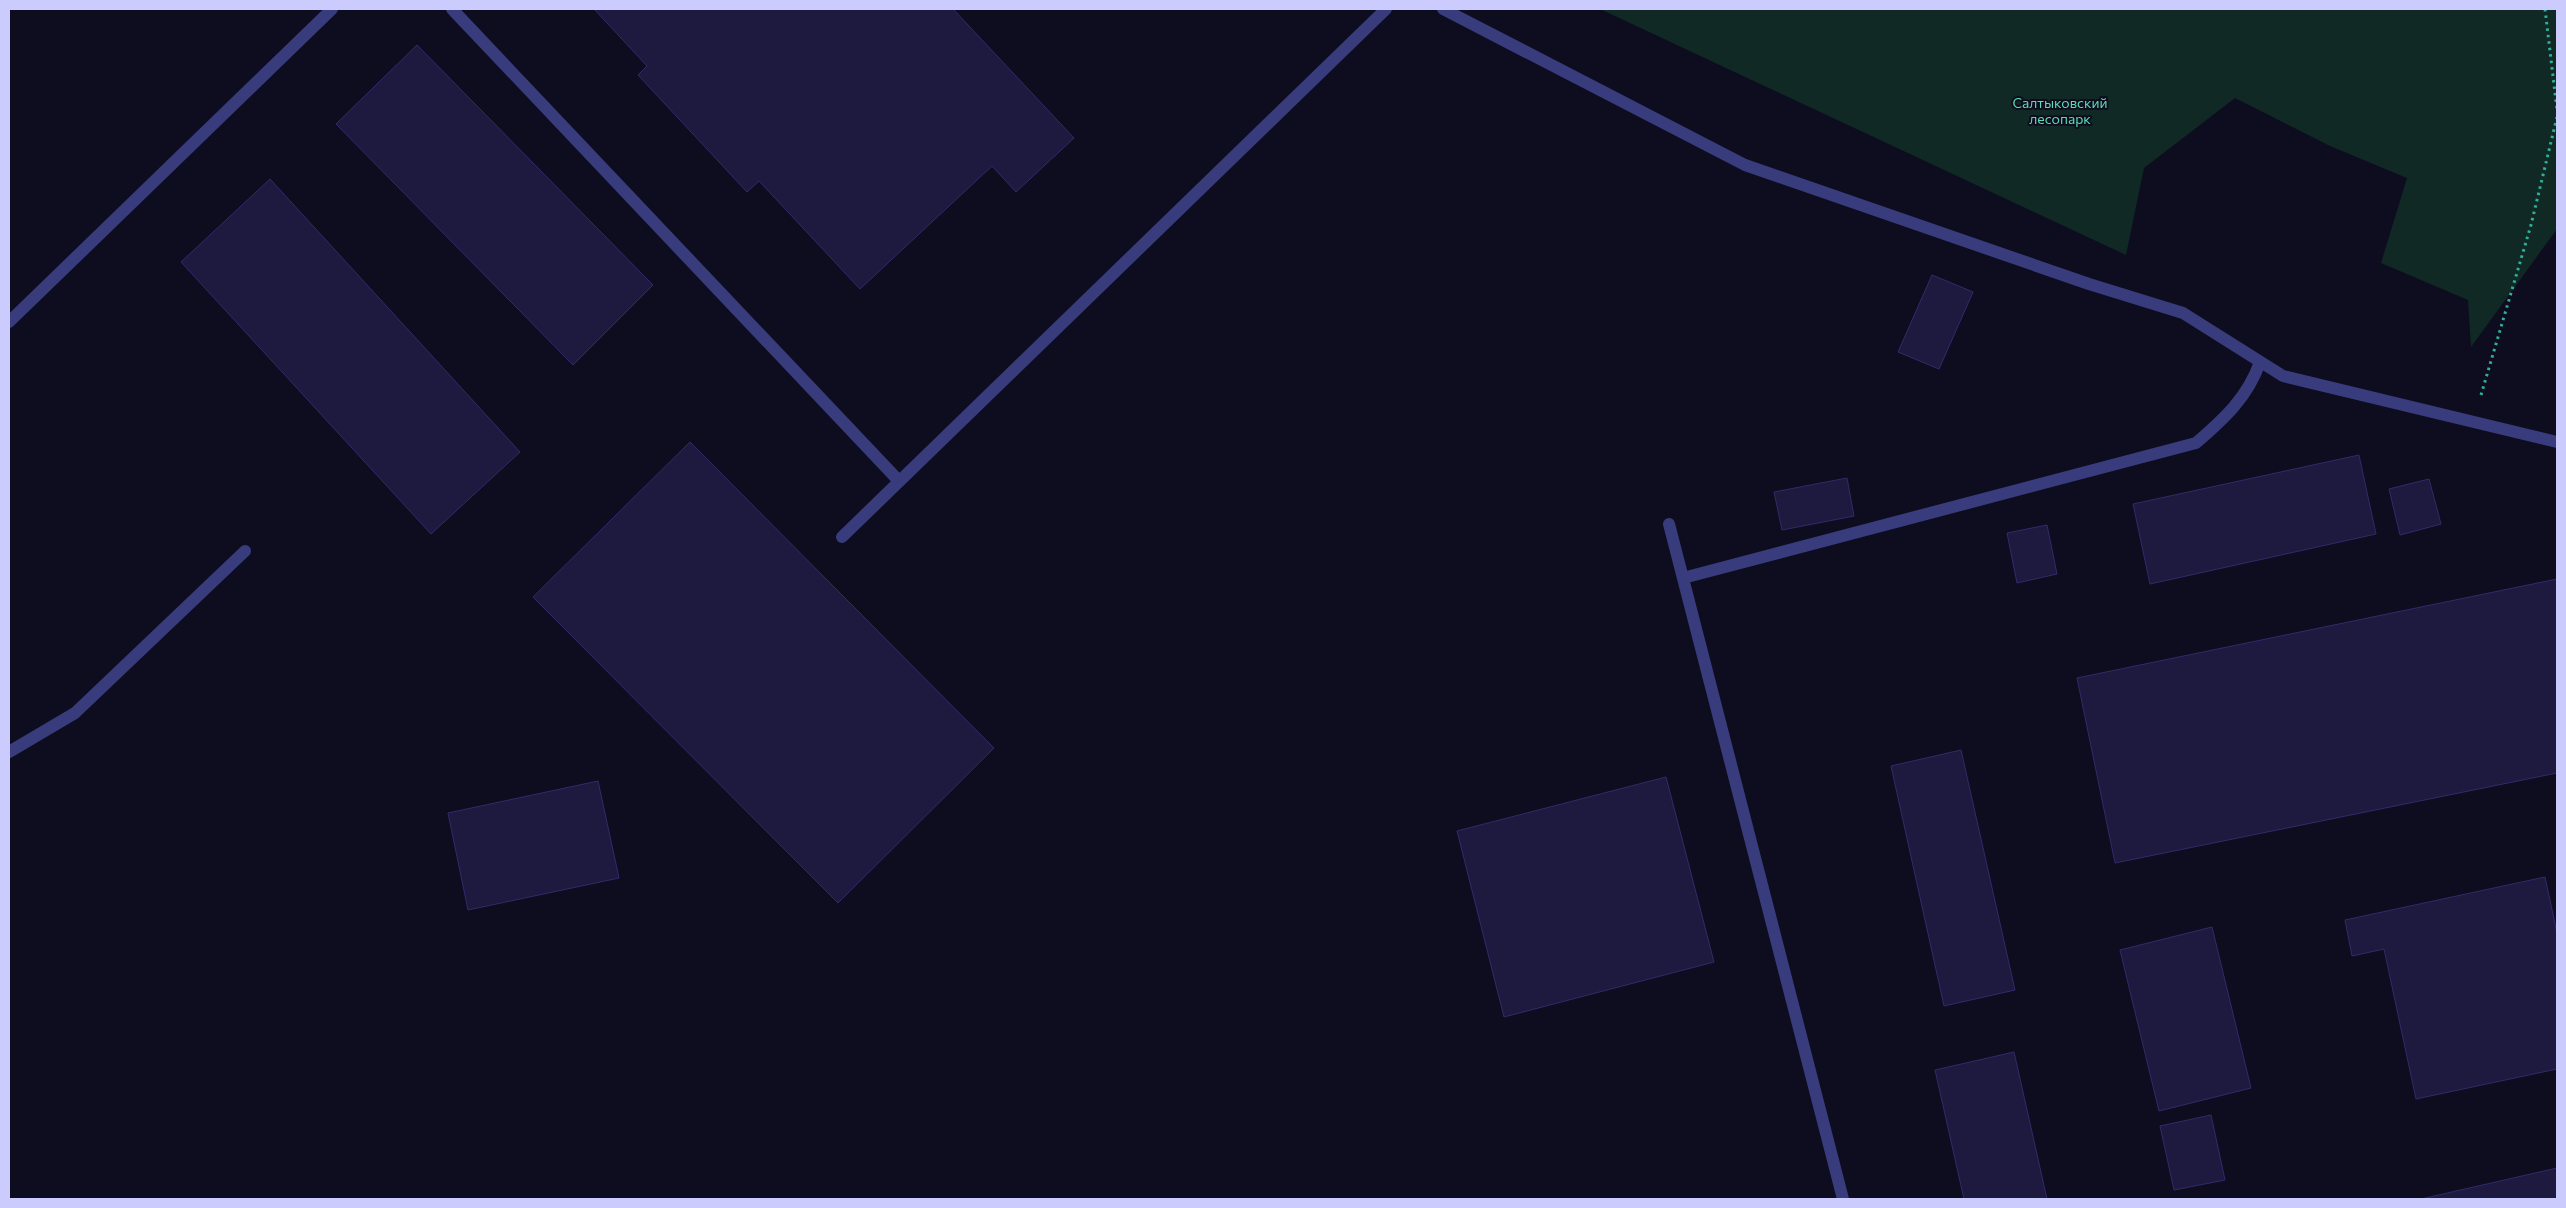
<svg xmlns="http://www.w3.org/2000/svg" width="2566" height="1208" viewBox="0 0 2566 1208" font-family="Commissioner,sans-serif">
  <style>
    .green { fill: #102925 }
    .building { fill: #1d193f; stroke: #312b6b }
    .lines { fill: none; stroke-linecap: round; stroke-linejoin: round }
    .path { stroke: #2fae9a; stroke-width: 3; stroke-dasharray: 2.5 4; stroke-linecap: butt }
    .minor { stroke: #383c7d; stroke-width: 12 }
    .labels { text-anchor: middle; stroke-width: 4; stroke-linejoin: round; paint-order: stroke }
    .park-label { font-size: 14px; fill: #59dcae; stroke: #0e0d1f }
  </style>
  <rect width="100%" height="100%" fill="#0e0d1f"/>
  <!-- green -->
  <path class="green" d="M 1600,9 L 2557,9 L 2557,229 L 2471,347 L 2468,300 L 2381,263 L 2407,178 L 2330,146 L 2235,98 L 2144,168 L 2126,255 Z"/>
  <!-- building -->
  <path class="building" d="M 594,9 L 953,9 L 1074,138 L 1016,192 L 992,166 L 860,289 L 759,181 L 747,192 L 638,75 L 647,66 Z
    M 417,45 L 653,285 L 573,365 L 336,124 Z
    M 270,179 L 520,452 L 431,534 L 181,262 Z
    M 1932,275 L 1973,292 L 1939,369 L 1898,352 Z
    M 690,442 L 994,748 L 838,903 L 533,597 Z
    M 2359,455 L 2376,534 L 2150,584 L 2133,504 Z
    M 1847,478 L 1854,516 L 1782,530 L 1774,492 Z
    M 2429,479 L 2441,524 L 2400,535 L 2389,489 Z
    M 2047,525 L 2057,574 L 2017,583 L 2007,533 Z
    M 2557,579 L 2557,773 L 2115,863 L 2077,678 Z
    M 1961,750 L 2015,990 L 1944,1006 L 1891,766 Z
    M 1666,777 L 1714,962 L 1504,1017 L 1457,831 Z
    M 598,781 L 619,878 L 468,910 L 448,813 Z
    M 2545,877 L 2557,933 L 2557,1069 L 2416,1099 L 2384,949 L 2352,956 L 2345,920 Z
    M 2212,927 L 2251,1088 L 2159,1111 L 2120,950 Z
    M 2014,1052 L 2047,1199 L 1964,1199 L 1935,1070 Z
    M 2211,1115 L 2225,1180 L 2174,1190 L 2160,1126 Z
    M 2557,1168 L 2557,1199 L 2421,1199 Z"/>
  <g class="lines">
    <!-- path -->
    <path class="path" d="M 2545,9 L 2557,110
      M 2481,395 L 2531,225 L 2557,117"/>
    <!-- minor -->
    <path class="minor" d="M 452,9 L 899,481
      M 1443,9 L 1745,165 L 2089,284 L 2183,313 L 2283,376 L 2557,442
      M 9,322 L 332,9
      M 1669,524 L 1843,1199
      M 842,537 L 1386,9
      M 1683,578 L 2196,443 C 2224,419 2248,397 2260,362
      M 9,752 L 75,713 L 245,551"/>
  </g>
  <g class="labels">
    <!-- park labels -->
    <g class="park-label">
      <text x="2060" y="108">Салтыковский<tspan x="2060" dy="16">лесопарк</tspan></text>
    </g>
  </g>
  <!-- border -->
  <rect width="2566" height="1208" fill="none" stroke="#cccbfe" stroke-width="20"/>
</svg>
